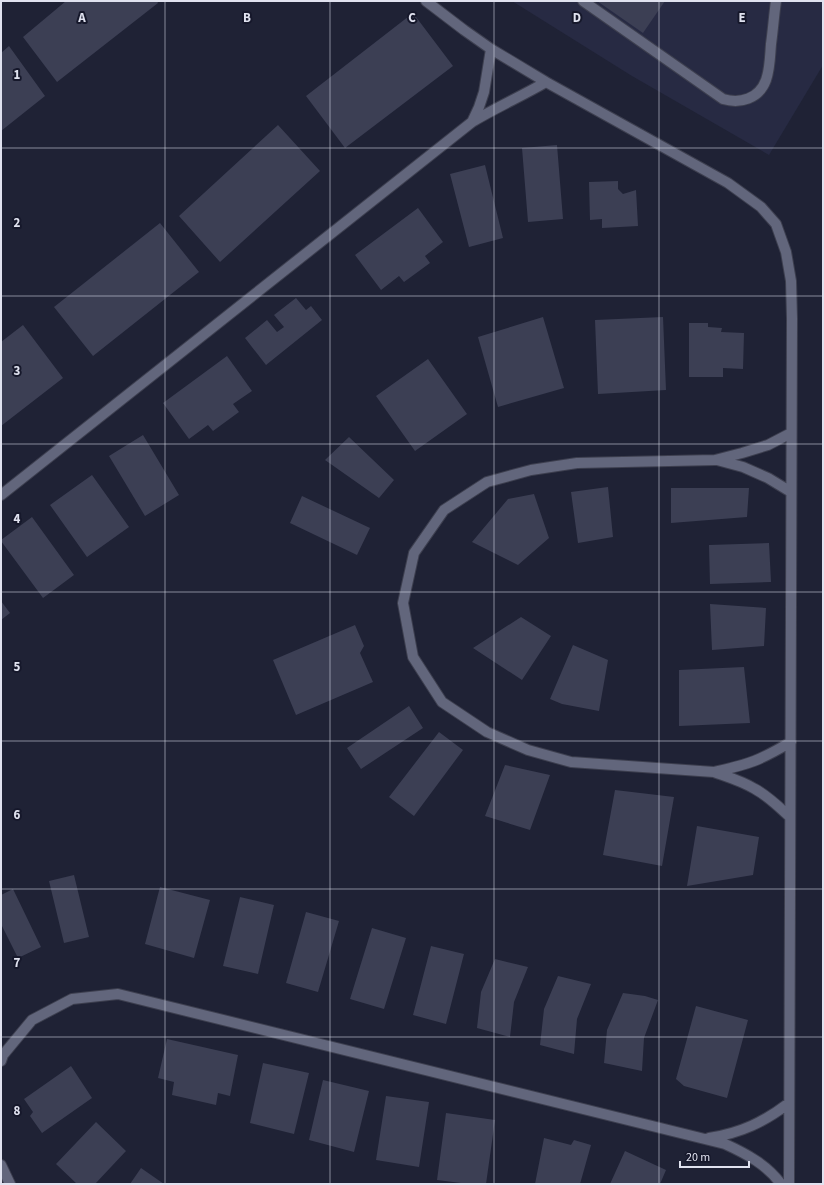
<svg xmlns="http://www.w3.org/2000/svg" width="824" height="1185" viewBox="0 0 824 1185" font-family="'Source Sans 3',sans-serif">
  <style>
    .built { fill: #272a43 }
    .building { fill: #3c3f54 }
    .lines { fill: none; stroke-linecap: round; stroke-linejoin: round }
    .minor-casing { stroke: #3d3f4f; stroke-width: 12 }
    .minor { stroke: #62667c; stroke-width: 10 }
    .grid { fill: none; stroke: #e0e2ef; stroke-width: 1; stroke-opacity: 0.55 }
    .grid-label { font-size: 13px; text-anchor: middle; font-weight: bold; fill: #e0e2ef; stroke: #16182b; stroke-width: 4; stroke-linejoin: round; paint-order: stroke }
  </style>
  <rect width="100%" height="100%" fill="#1f2235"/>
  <!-- built -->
  <path class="built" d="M 512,1 L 823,1 L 823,65 L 769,155 L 632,76 Z"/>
  <!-- building -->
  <path class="building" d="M 66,1 L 157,1 L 158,3 L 57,82 L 23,37 Z
    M 597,1 L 665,1 L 643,33 Z
    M 413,13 L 453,66 L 345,148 L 306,96 Z
    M 9,46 L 45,96 L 1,131 L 1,53 Z
    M 278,125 L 320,171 L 220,262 L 179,216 Z
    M 557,145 L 563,219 L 528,222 L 522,148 Z
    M 485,165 L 503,238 L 469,247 L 450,174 Z
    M 618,181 L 618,189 L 623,194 L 636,190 L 638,226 L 602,228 L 602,219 L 590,220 L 589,182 Z
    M 418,208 L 443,242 L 425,256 L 430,263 L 404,282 L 399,276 L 381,290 L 355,255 Z
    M 160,223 L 199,272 L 93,356 L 54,307 Z
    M 296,298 L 306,310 L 311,306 L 322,320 L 266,365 L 245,338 L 267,320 L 277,332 L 284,327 L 274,315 Z
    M 543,317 L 564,388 L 498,407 L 478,337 Z
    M 663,317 L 666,390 L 598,394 L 595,320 Z
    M 689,323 L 708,323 L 708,327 L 722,328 L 721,332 L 744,333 L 743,369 L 723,368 L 723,377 L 689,377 Z
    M 23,325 L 63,378 L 1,426 L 1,342 Z
    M 227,356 L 252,391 L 233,404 L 239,412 L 213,431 L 208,425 L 189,439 L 163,403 Z
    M 428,359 L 467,414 L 415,451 L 376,396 Z
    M 143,435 L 179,495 L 145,516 L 109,456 Z
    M 349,437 L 394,480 L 379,498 L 325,460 Z
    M 92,475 L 129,527 L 87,557 L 50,505 Z
    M 608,487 L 613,537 L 578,543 L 571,492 Z
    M 671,488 L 749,488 L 747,517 L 671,523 Z
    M 534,494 L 549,538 L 518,565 L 472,542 L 508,499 Z
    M 302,496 L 370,528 L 357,555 L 290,523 Z
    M 32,517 L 74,575 L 43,598 L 1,541 L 1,540 Z
    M 769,543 L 771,582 L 710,584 L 709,545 Z
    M 1,601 L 10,613 L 1,620 Z
    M 710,604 L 766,608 L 764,646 L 712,650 Z
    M 521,617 L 551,636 L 522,680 L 473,648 Z
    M 355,625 L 364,646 L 360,653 L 373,682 L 296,715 L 273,660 Z
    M 573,645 L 608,660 L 599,711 L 562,704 L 550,699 Z
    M 744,667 L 750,723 L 679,726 L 679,670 Z
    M 409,706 L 423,728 L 361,769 L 347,748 Z
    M 439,732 L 463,750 L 414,816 L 389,797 Z
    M 505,765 L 550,775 L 530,830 L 485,816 Z
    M 615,790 L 674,797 L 662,866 L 603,855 Z
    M 697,826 L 759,837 L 753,875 L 687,886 Z
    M 74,875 L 89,937 L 64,943 L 49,881 Z
    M 160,887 L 210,900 L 194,958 L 145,944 Z
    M 13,889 L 41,947 L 18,958 L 1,924 L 1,895 Z
    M 240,897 L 274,905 L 258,974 L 223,966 Z
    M 306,912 L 339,921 L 318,992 L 286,983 Z
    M 372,928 L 406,938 L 384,1009 L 350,999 Z
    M 431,946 L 464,954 L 446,1024 L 413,1015 Z
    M 495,959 L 528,967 L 514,1002 L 510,1037 L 477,1028 L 481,992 Z
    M 558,976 L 591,984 L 577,1019 L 574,1054 L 540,1045 L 544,1009 Z
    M 623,993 L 645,996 L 658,1000 L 644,1038 L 642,1071 L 604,1063 L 607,1030 Z
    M 696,1006 L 748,1020 L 727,1098 L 684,1086 L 676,1079 Z
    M 167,1039 L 238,1055 L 230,1096 L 218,1093 L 216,1105 L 172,1095 L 174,1082 L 158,1078 Z
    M 263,1063 L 309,1073 L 294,1134 L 250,1123 Z
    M 71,1066 L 92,1098 L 42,1133 L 30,1116 L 33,1112 L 24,1099 Z
    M 323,1080 L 369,1091 L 354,1152 L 309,1140 Z
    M 386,1096 L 429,1102 L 419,1167 L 376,1160 Z
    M 446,1113 L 495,1120 L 486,1184 L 469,1184 L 437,1180 Z
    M 96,1122 L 126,1151 L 95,1184 L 77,1184 L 56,1164 Z
    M 544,1138 L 571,1145 L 574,1140 L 591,1145 L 580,1184 L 535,1184 Z
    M 625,1151 L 666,1170 L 660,1184 L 610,1184 Z
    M 141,1168 L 164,1184 L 130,1184 Z"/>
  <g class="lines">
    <defs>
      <path id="minor" d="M 426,1 L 464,30 L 491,49 L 546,82 L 728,183 L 761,207 L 776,224 L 786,252 L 791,281 L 792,319 L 789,1184
        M 583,1 L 723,99 C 740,104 759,99 766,80 C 770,69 770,56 771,44 C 773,30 774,15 776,1
        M 472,122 L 479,107 L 484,92 L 491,49
        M 717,460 L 743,467 L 768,478 L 791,492
        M 1,495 L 472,122 C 497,107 522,96 546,82
        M 714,772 C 727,769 741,766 754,761 C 767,756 779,749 791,742
        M 790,817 C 779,807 768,796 755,789 C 742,781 728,777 714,772 L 571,762 L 528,750 L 487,732 L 442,702 L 413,657 L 403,603 L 414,553 L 444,510 L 487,482 L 531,470 L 577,463 L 715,460 L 742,453 L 768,445 L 791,433
        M 1,1061 L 3,1055 L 32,1020 L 72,999 L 118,994 L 725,1144 C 747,1154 767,1165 781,1184
        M 709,1138 C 741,1133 764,1122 789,1103
        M 1,1165 L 10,1184"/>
    </defs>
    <!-- minor casing -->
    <use href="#minor" class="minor-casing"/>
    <!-- minor -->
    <use href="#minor" class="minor"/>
  </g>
  <!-- grid -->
  <path class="grid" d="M 165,1 L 165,1184M 330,1 L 330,1184M 494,1 L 494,1184M 659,1 L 659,1184M 1,148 L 823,148M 1,296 L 823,296M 1,444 L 823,444M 1,592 L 823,592M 1,741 L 823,741M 1,889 L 823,889M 1,1037 L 823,1037"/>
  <g class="grid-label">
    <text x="82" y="22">A</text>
    <text x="247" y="22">B</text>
    <text x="412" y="22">C</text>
    <text x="577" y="22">D</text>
    <text x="742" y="22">E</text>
    <text x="17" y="79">1</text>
    <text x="17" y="227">2</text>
    <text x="17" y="375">3</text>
    <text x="17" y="523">4</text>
    <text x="17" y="671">5</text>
    <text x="17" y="819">6</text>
    <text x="17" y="967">7</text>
    <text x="17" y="1115">8</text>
  </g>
  <!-- border -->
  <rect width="824" height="1185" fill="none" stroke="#e0e2ef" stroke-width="4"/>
  <!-- scale -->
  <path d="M680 1161v6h69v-6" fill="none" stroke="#e0e2ef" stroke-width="2"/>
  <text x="686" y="1161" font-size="12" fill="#e0e2ef" stroke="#16182b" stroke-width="3" paint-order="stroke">20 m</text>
</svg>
